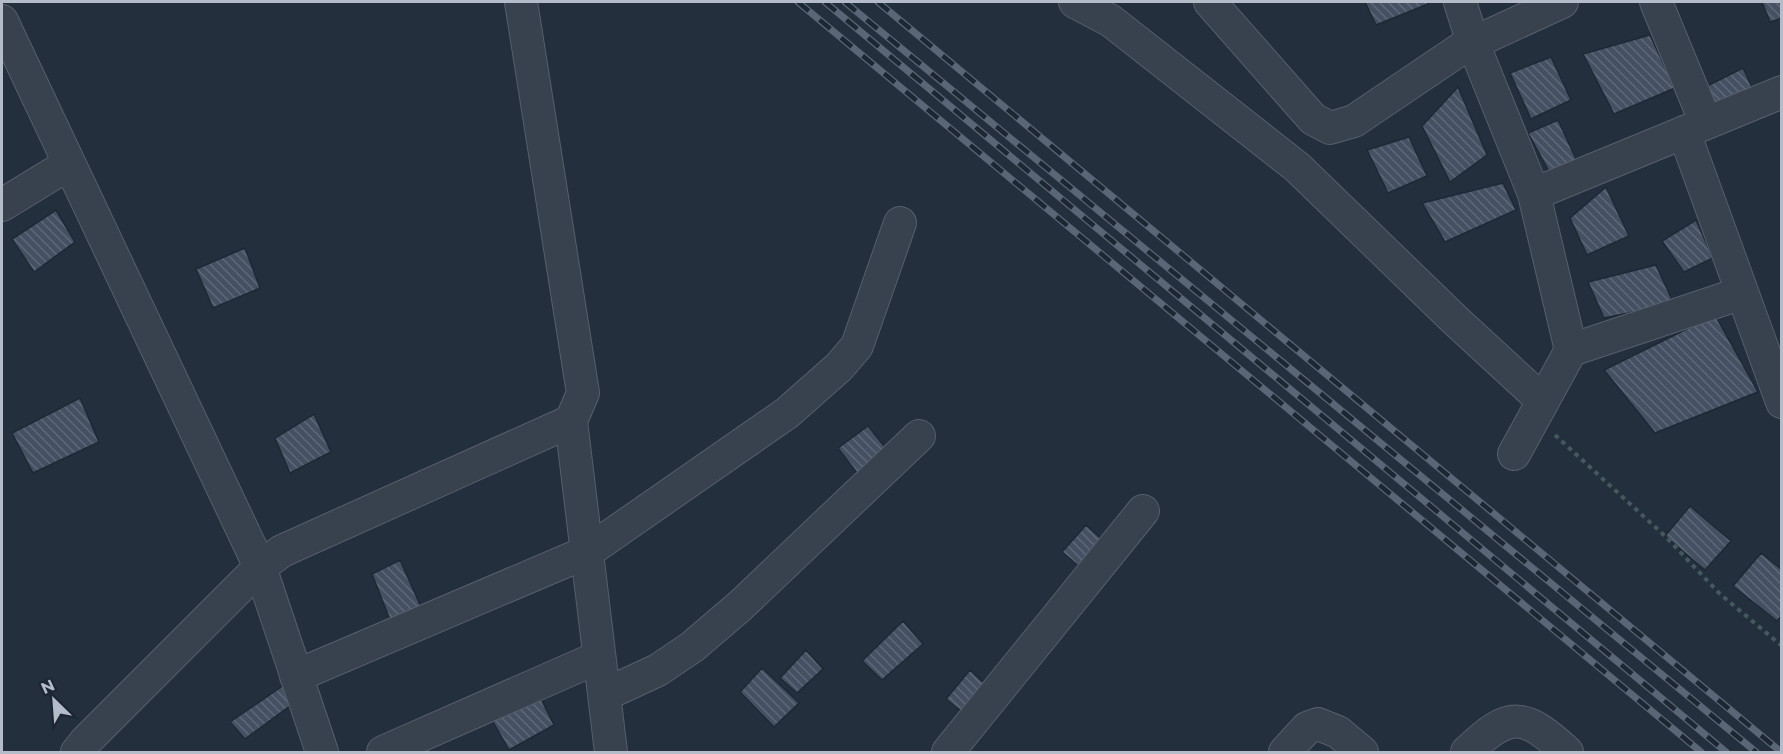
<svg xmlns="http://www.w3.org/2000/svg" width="1783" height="754" viewBox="0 0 1783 754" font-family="Montserrat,sans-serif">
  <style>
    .building { fill: url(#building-back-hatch); stroke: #1f2835; stroke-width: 1.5 }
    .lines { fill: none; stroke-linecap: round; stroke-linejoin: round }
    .minor-casing { stroke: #565f6c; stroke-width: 34 }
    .path { stroke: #44595c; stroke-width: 4; stroke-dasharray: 4.5 4.5; stroke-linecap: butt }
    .minor { stroke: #38414e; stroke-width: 32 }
    .rail-casing { stroke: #5a6575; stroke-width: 7 }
    .rail { stroke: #1d2633; stroke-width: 4.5; stroke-dasharray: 14; stroke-linecap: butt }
  </style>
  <defs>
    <pattern id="building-back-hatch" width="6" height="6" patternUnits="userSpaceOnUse" patternTransform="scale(1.5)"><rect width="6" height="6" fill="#455162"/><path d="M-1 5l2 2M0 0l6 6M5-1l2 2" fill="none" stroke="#5d6877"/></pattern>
  </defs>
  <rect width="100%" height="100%" fill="#242f3e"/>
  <!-- building -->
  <path class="building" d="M 1365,2 L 1427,2 L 1428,4 L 1376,25 Z
    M 1762,2 L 1782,2 L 1782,18 L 1770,22 Z
    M 1650,35 L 1675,88 L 1614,114 L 1583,54 Z
    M 1551,57 L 1571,100 L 1531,119 L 1510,73 Z
    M 1743,68 L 1756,96 L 1713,111 L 1701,89 Z
    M 1458,87 L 1487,155 L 1450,182 L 1422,126 Z
    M 1558,120 L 1577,161 L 1550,173 L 1528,133 Z
    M 1409,137 L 1427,176 L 1388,193 L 1367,150 Z
    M 1503,183 L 1516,210 L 1445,242 L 1422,203 Z
    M 1606,187 L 1629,236 L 1587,255 L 1570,218 Z
    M 56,210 L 75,242 L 34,272 L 12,239 Z
    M 1696,220 L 1713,258 L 1684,272 L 1662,241 Z
    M 245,248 L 260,288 L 213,308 L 196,269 Z
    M 1656,265 L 1674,304 L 1604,318 L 1588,282 Z
    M 1715,315 L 1758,392 L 1655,433 L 1604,370 Z
    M 80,398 L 99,442 L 33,473 L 12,433 Z
    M 314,414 L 331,452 L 290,473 L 275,438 Z
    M 868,426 L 889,452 L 860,477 L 838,448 Z
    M 1690,506 L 1731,541 L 1705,570 L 1665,536 Z
    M 1086,525 L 1106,543 L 1081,568 L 1062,552 Z
    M 1761,553 L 1782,570 L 1782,615 L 1777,621 L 1733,586 Z
    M 400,560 L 422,609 L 392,625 L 372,574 Z
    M 903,621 L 923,644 L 882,680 L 862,661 Z
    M 806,650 L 823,669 L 797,693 L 780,678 Z
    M 762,668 L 799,703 L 774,727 L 740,692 Z
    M 970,670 L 988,687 L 965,714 L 946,699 Z
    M 284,685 L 294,703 L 245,739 L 230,722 Z
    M 540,697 L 554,725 L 509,750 L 492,720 Z"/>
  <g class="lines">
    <defs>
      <path id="minor" d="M 1075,2 L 1111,21 L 1297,167 L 1455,320 L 1543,401
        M 1210,2 L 1313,119 L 1330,128 L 1354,121 L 1462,48 L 1562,2
        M 1460,2 L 1473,43 L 1534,194
        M 1656,2 L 1706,123
        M 2,21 L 260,567 L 322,752
        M 1684,132 L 1782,402
        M 2,205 L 69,164
        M 1571,350 L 1742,293
        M 571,421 L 611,752
        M 1514,454 L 1571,350 L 1534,194 L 1782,92
        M 296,676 L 587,552 L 787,413 L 839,367 L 857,346 L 900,223
        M 604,695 L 658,670 L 692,647 L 740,606 L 919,436
        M 77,752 L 85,742 L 260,567 L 282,551 L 571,421 L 583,393 L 521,2
        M 383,752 L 599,657
        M 948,752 L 1143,511
        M 1285,752 L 1307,728 L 1318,724 L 1338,732 L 1362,752
        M 1467,752 C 1510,710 1524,713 1567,752"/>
    </defs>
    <!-- minor casing -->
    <use href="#minor" class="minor-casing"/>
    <!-- path -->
    <path class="path" d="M 1555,435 L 1665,536 L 1720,594 L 1782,646"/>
    <!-- minor -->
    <use href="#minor" class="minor"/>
    <defs>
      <path id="rail" d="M 798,2 L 1701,752
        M 825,2 L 1726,752
        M 845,2 L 1756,752
        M 878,2 L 1781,752"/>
    </defs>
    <!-- rail casing -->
    <use href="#rail" class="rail-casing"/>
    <!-- rail -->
    <use href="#rail" class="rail"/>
  </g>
  <!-- border -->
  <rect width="1783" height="754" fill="none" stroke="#b4bcc9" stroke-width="6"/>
  <!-- north arrow -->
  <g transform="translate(54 700) rotate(335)" stroke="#1d2633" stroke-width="4.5" paint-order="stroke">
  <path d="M0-4.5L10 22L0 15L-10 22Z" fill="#b4bcc9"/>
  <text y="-9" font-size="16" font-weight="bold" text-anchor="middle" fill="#b4bcc9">N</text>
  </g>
</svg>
